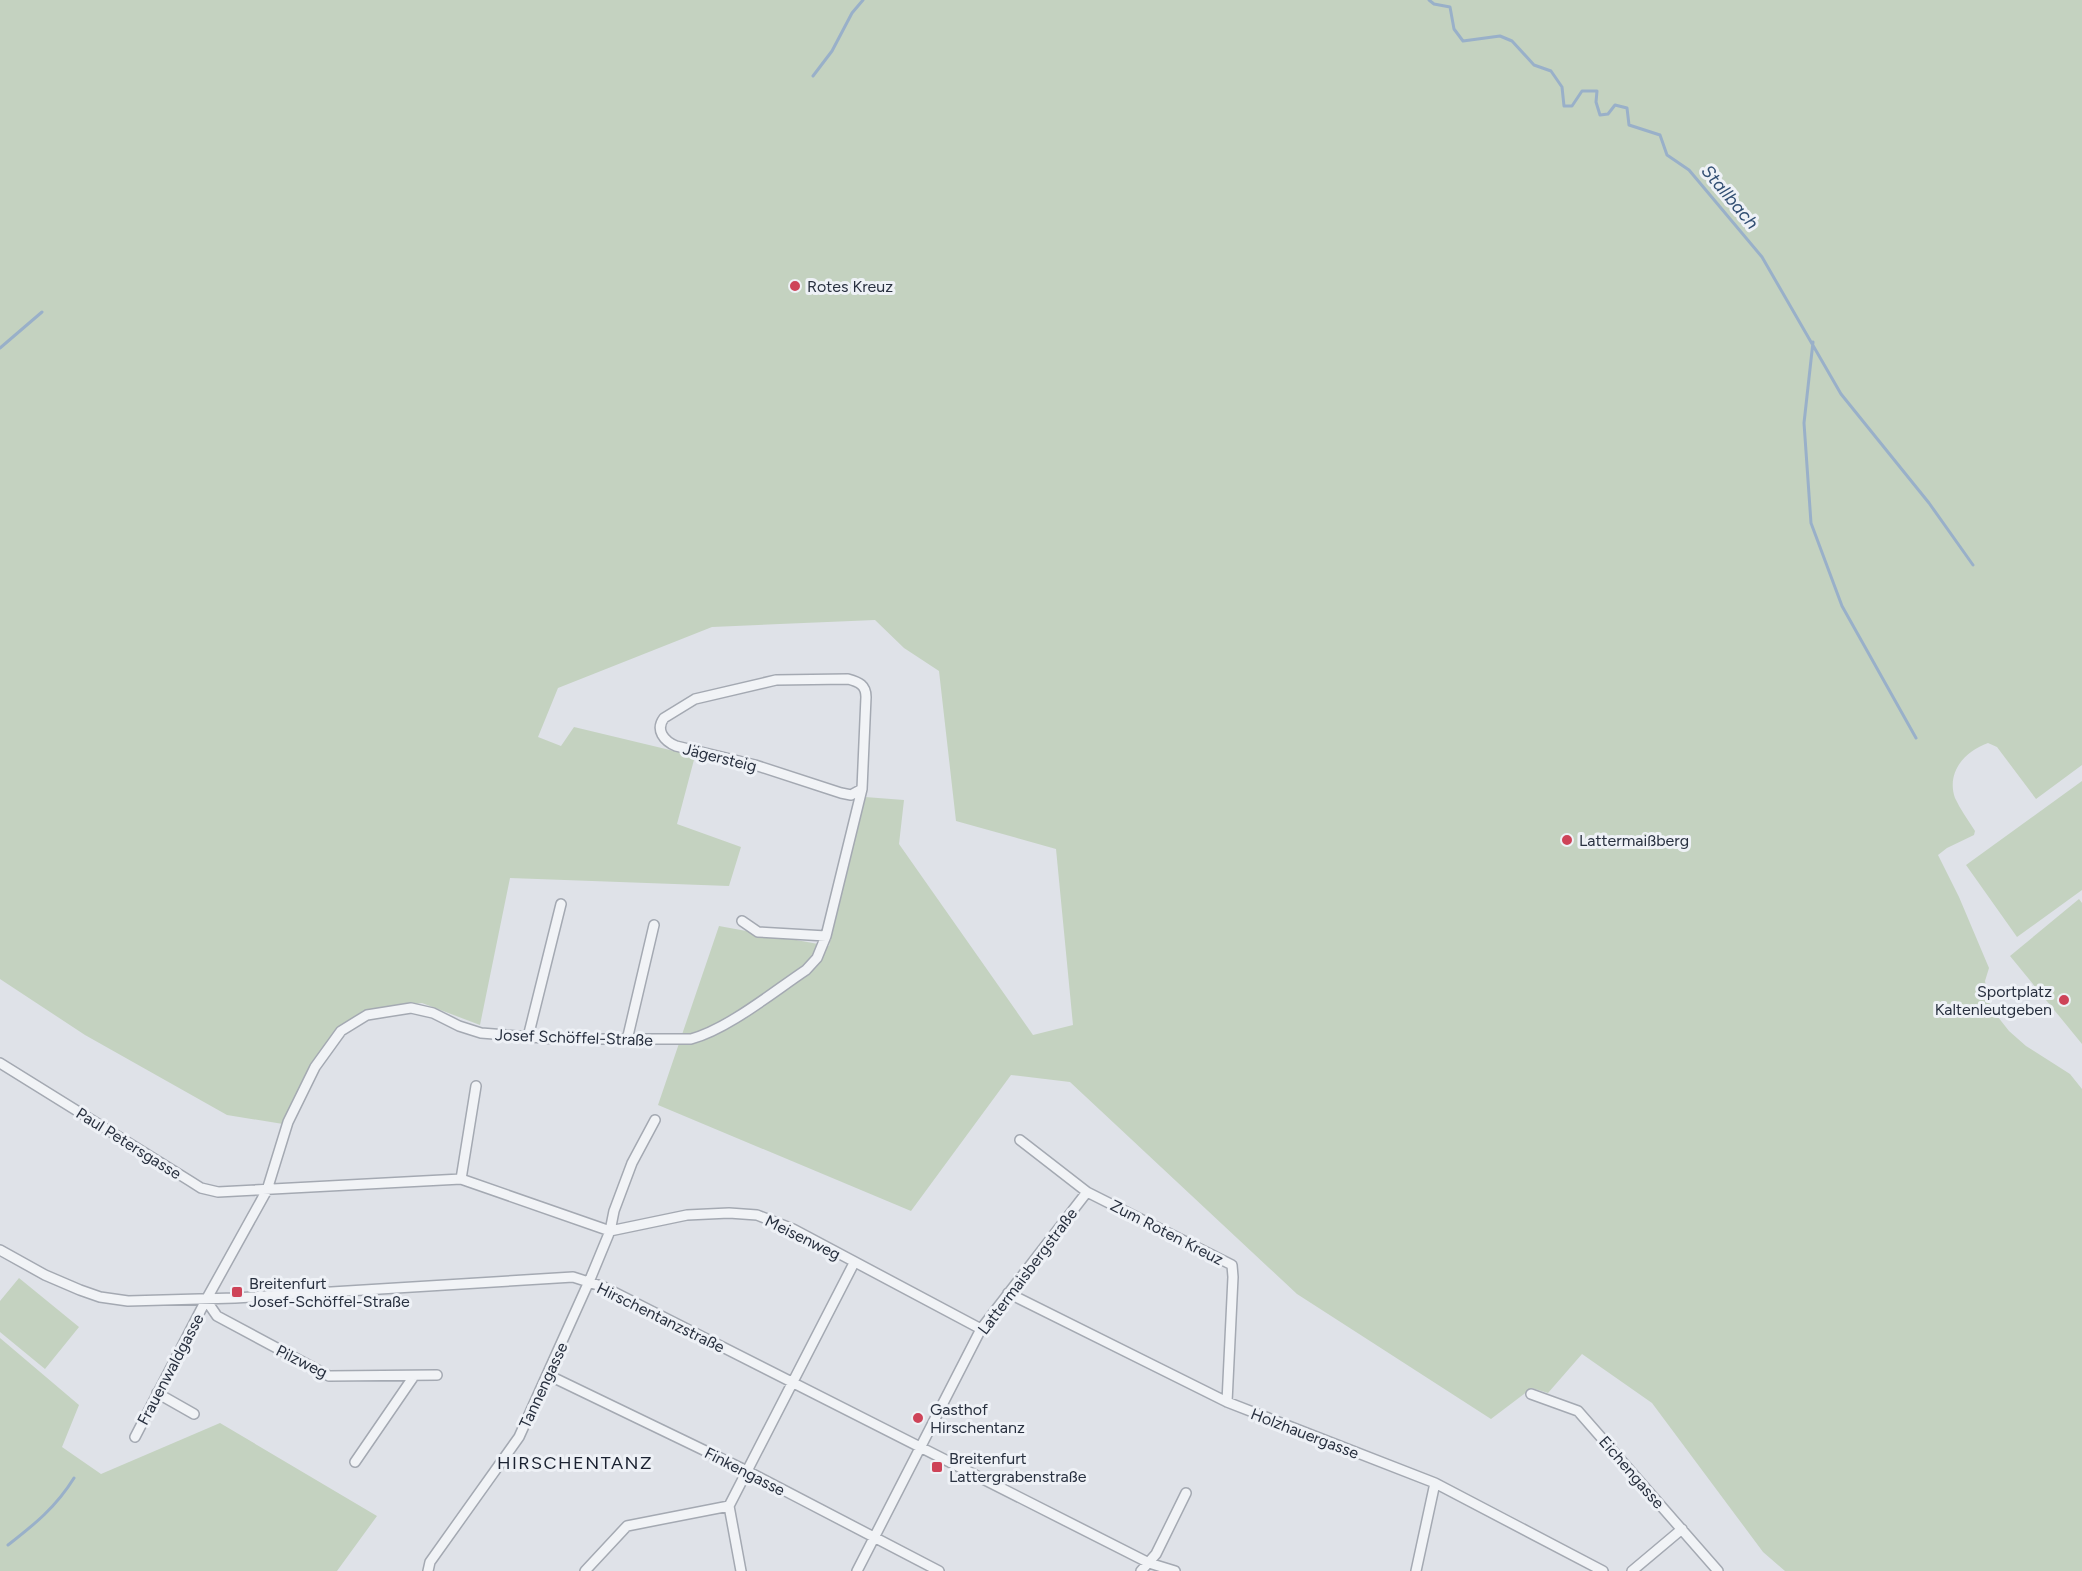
<svg xmlns="http://www.w3.org/2000/svg" width="2082" height="1571" viewBox="0 0 2082 1571" font-family="Figtree,sans-serif">
  <style>
    .green { fill: #c4d2c0 }
    .lines { fill: none; stroke-linecap: round; stroke-linejoin: round }
    .stream { stroke: #99b0c9; stroke-width: 3 }
    .minor-casing { stroke: #a4a9b2; stroke-width: 12 }
    .minor { stroke: #f1f3f6; stroke-width: 9 }
    .poi-dot { fill: #ce4358; stroke: #eef1f6; stroke-width: 2 }
    .labels { text-anchor: middle; stroke-width: 6; stroke-linejoin: round; paint-order: stroke }
    .poi-label { font-size: 16px; fill: #28303f; stroke: #eef1f6; text-anchor: start }
    .street-label { font-size: 16px; fill: #28303f; stroke: #eef1f6 }
    .water-label { font-size: 18px; font-style: italic; fill: #324f73; stroke: #eef1f6 }
    .neighbourhood-label { font-size: 18px; letter-spacing: 1.5px; fill: #1a2130; stroke: #eef1f6 }
  </style>
  <rect width="100%" height="100%" fill="#dfe2e8"/>
  <!-- green -->
  <path class="green" d="M 0,0 L 2082,0 L 2082,765 L 2036,799 L 1997,747 L 1988,743 C 1965,751 1946,772 1955,798 C 1960,809 1968,820 1975,831 L 1974,835 L 1947,848 L 1938,855 L 1959,897 L 1989,968 L 1985,981 L 1989,1002 L 1994,1012 L 2009,1031 L 2026,1046 L 2070,1074 L 2082,1089 L 2082,1571 L 1785,1571 L 1763,1552 L 1652,1403 L 1582,1354 L 1548,1393 L 1532,1388 L 1491,1419 L 1297,1294 L 1070,1082 L 1011,1075 L 911,1211 L 658,1105 L 719,926 L 829,946 L 865,797 L 904,800 L 899,844 L 1033,1035 L 1073,1025 L 1056,849 L 956,821 L 939,671 L 904,648 L 875,620 L 712,627 L 558,688 L 538,737 L 561,746 L 574,727 L 695,756 L 677,824 L 741,847 L 729,886 L 510,878 L 480,1025 L 422,1003 L 368,1011 L 343,1025 L 314,1059 L 283,1124 L 227,1115 L 85,1035 L 0,979 Z
    M 2082,781 L 2082,890 L 2017,937 L 1966,865 Z
    M 2079,899 L 2082,903 L 2082,1044 L 2010,956 Z
    M 19,1278 L 79,1327 L 45,1369 L 0,1332 L 0,1301 Z
    M 0,1338 L 79,1405 L 62,1447 L 101,1474 L 220,1423 L 377,1516 L 337,1571 L 0,1571 Z"/>
  <g class="lines">
    <!-- stream -->
    <path class="stream" d="M 1429,0 L 1434,4 L 1450,7 L 1454,29 L 1463,41 L 1500,36 L 1512,41 L 1534,65 L 1551,71 L 1562,87 L 1564,106 L 1572,106 L 1582,91 L 1597,91 L 1596,102 L 1600,115 L 1608,114 L 1615,105 L 1627,108 L 1629,125 L 1660,135 L 1667,155 L 1689,170 L 1762,257 L 1841,394 L 1929,503 L 1973,565
      M 813,76 L 832,51 L 852,13 L 863,0
      M 1813,342 L 1804,423 L 1811,523 L 1842,606 L 1916,738
      M 0,348 L 42,312
      M 8,1545 C 35,1524 56,1507 74,1478"/>
    <defs>
      <path id="minor" d="M 742,921 L 758,932 L 826,936
        M 528,1037 L 561,904
        M 627,1040 L 654,925
        M 0,1063 L 190,1181 L 201,1188 L 218,1192 L 461,1179 L 610,1231 L 687,1215 L 729,1213 L 757,1215 L 793,1229 L 981,1329
        M 1020,1140 L 1087,1192 L 1232,1265 L 1233,1277 L 1227,1402
        M 461,1179 L 476,1086
        M 0,1250 L 45,1275 L 80,1290 L 100,1297 L 128,1301 L 235,1298 L 573,1277 L 604,1287 L 1149,1563 L 1175,1571
        M 1008,1293 L 1227,1402 L 1435,1483 L 1603,1571
        M 206,1300 L 217,1316 L 329,1376 L 437,1375
        M 548,1375 L 747,1471 L 939,1571
        M 157,1393 L 194,1414
        M 1531,1394 L 1578,1411 L 1718,1571
        M 135,1437 L 206,1300 L 267,1190 L 288,1122 L 315,1067 L 341,1031 L 367,1015 L 411,1008 L 433,1013 L 459,1026 L 481,1033 L 556,1039 L 691,1039 C 728,1029 773,992 806,970 L 817,958 L 826,936 L 862,789 L 866,697 C 866,685 859,682 848,679 L 776,680 L 695,699 L 664,718 C 655,730 664,741 676,746 L 755,765 L 841,793 L 851,795 L 862,789
        M 355,1462 L 414,1376
        M 428,1571 L 430,1562 L 519,1437 L 591,1277 L 610,1231 L 614,1211 L 632,1163 L 655,1120
        M 585,1571 L 627,1526 L 729,1506
        M 741,1571 L 729,1506 L 854,1263
        M 857,1571 L 981,1329 L 1087,1192
        M 1141,1571 L 1156,1554 L 1186,1493
        M 1416,1571 L 1435,1483
        M 1632,1571 L 1682,1529"/>
    </defs>
    <!-- minor casing -->
    <use href="#minor" class="minor-casing"/>
    <!-- minor -->
    <use href="#minor" class="minor"/>
  </g>
  <!-- markers -->
  <g class="poi-dot">
    <circle cx="795" cy="286" r="6"/>
    <circle cx="1567" cy="840" r="6"/>
    <circle cx="2064" cy="1000" r="6"/>
    <rect x="231" y="1286" width="12" height="12" rx="3"/>
    <circle cx="918" cy="1418" r="6"/>
    <rect x="931" y="1461" width="12" height="12" rx="3"/>
  </g>
  <g class="labels">
    <!-- poi labels -->
    <g class="poi-label">
      <text x="807" y="292">Rotes Kreuz</text>
      <text x="1579" y="846">Lattermaißberg</text>
      <text x="2052" y="997" text-anchor="end">Sportplatz<tspan x="2052" dy="18">Kaltenleutgeben</tspan></text>
      <text x="249" y="1289">Breitenfurt<tspan x="249" dy="18">Josef-Schöffel-Straße</tspan></text>
      <text x="930" y="1415">Gasthof<tspan x="930" dy="18">Hirschentanz</tspan></text>
      <text x="949" y="1464">Breitenfurt<tspan x="949" dy="18">Lattergrabenstraße</tspan></text>
    </g>
    <!-- street labels -->
    <g class="street-label">
      <text transform="translate(720 757) rotate(14)" y="6">Jägersteig</text>
      <text transform="translate(574 1037) rotate(2)" y="6">Josef Schöffel-Straße</text>
      <text transform="translate(129 1143) rotate(32)" y="6">Paul Petersgasse</text>
      <text transform="translate(1167 1232) rotate(27)" y="6">Zum Roten Kreuz</text>
      <text transform="translate(803 1237) rotate(26)" y="6">Meisenweg</text>
      <text transform="translate(1027 1271) rotate(-53)" y="6">Lattermaisbergstraße</text>
      <text transform="translate(661 1317) rotate(26)" y="6">Hirschentanzstraße</text>
      <text transform="translate(302 1361) rotate(26)" y="6">Pilzweg</text>
      <text transform="translate(170 1369) rotate(-62)" y="6">Frauenwaldgasse</text>
      <text transform="translate(543 1385) rotate(-65)" y="6">Tannengasse</text>
      <text transform="translate(1305 1433) rotate(21)" y="6">Holzhauergasse</text>
      <text transform="translate(745 1471) rotate(27)" y="6">Finkengasse</text>
      <text transform="translate(1632 1472) rotate(49)" y="6">Eichengasse</text>
    </g>
    <!-- water labels -->
    <g class="water-label">
      <text transform="translate(1730 197) rotate(50)" y="6">Stallbach</text>
    </g>
    <!-- neighbourhood labels -->
    <g class="neighbourhood-label">
      <text x="575" y="1469">HIRSCHENTANZ</text>
    </g>
  </g>
</svg>
